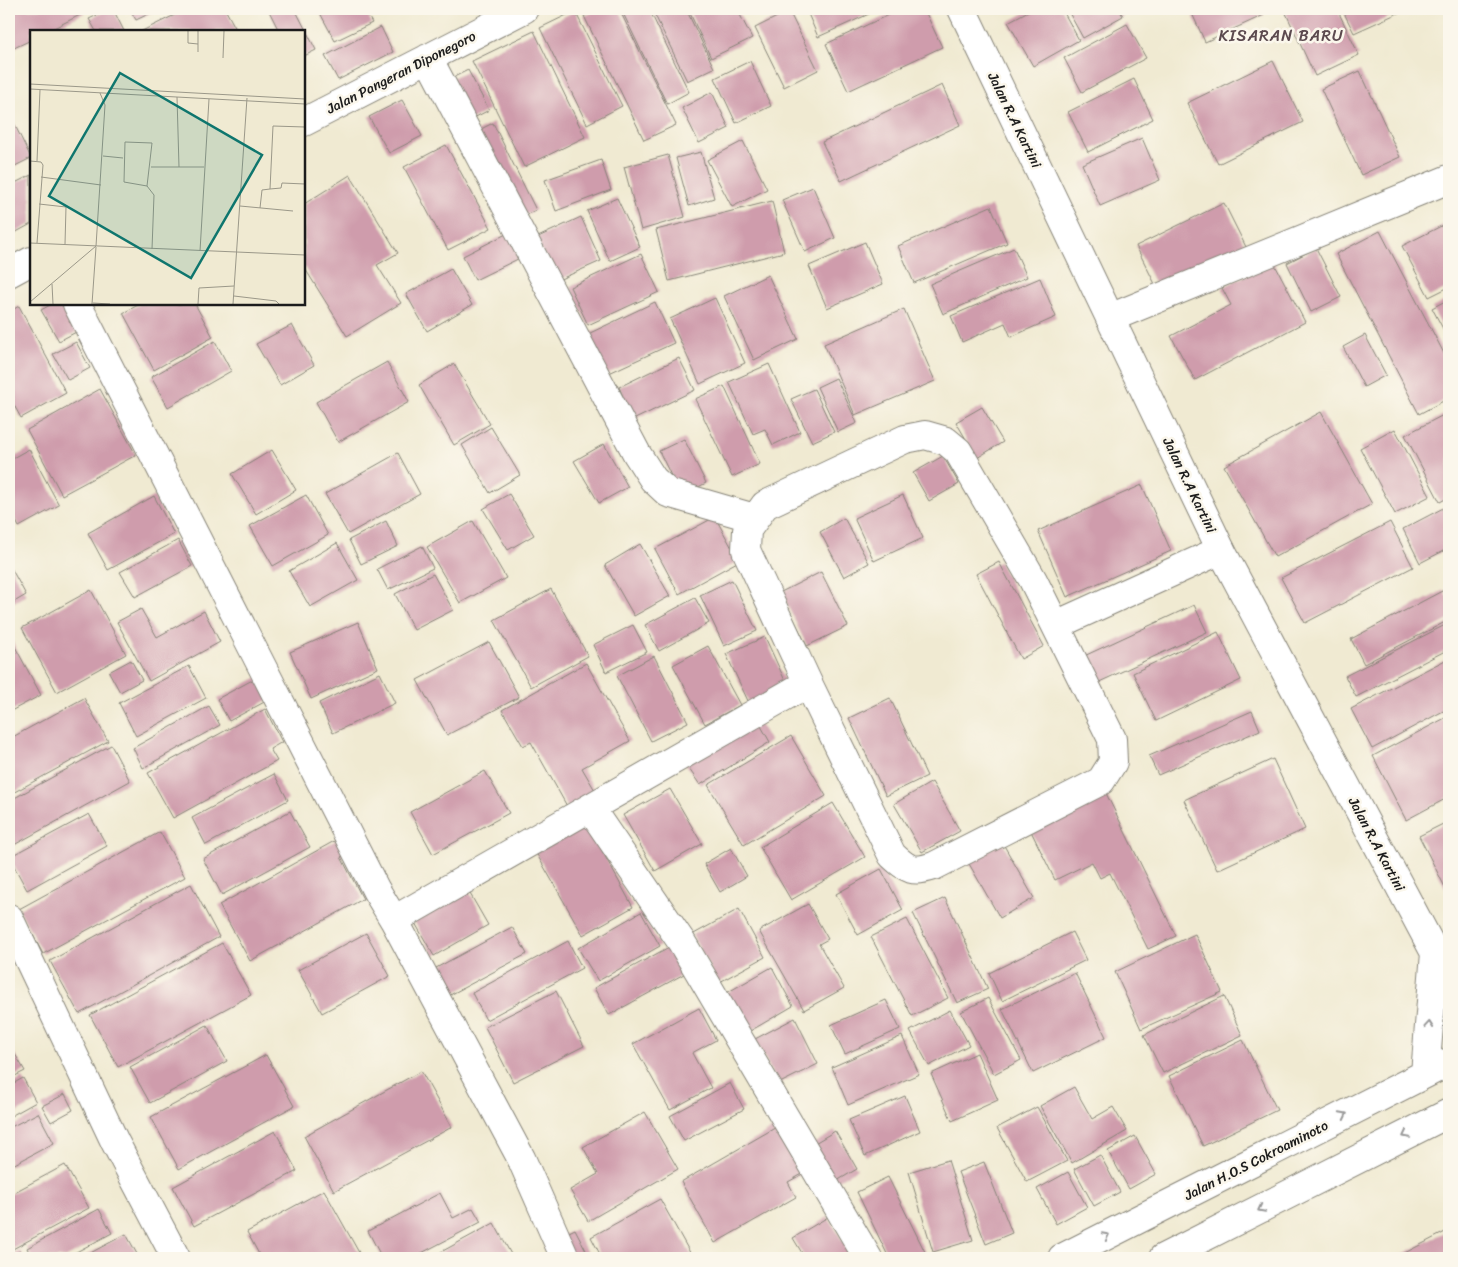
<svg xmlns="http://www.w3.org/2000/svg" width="1458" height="1267" viewBox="0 0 1458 1267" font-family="Sriracha,sans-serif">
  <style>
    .building { fill: #cf9cac }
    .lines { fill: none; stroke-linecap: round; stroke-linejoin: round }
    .street-casing { stroke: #868377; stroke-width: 30 }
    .secondary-casing { stroke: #868377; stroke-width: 30 }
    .street { stroke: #fff; stroke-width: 28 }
    .secondary { stroke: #fff; stroke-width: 28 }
    .oneway { stroke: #999 }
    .labels { text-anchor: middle; stroke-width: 5; stroke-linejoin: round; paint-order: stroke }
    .street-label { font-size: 14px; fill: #1c1c1c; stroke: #fbf7ec }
    .quarter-label { font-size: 16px; letter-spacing: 1px; fill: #5b494e; stroke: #fbf7ec }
    .inset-road { fill: none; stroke: #9b9889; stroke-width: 1 }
    .view { fill: #0f766e; fill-opacity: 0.15; stroke: #0f766e; stroke-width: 2.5 }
    .inset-edge { fill: none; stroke: #1c1c1c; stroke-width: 2.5 }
  </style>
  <rect width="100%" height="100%" fill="#fbf7ec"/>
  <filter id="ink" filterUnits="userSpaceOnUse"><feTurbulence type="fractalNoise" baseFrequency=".02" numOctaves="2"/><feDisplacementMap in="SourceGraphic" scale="10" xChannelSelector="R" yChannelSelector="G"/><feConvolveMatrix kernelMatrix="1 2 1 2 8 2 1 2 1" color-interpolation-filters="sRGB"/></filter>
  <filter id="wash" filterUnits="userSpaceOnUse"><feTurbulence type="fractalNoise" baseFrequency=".0096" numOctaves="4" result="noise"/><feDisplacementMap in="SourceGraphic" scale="20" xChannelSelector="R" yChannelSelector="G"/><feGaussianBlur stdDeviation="1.12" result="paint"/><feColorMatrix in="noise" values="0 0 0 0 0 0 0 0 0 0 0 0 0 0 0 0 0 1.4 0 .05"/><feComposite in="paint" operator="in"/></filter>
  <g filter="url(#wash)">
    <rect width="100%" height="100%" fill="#f0ead2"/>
    <g id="blocks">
      <!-- building -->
      <path class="building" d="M 9,9 L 92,9 L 48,31 L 31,31 L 31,40 L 14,48 L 9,37 Z
        M 110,9 L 113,9 L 124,31 L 96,31 L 89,19 Z
        M 130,9 L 159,9 L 136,20 Z
        M 187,9 L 225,9 L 237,31 L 142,31 Z
        M 268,9 L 295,9 L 316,50 L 304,56 L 304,31 L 279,31 Z
        M 328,9 L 364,9 L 372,23 L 335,41 L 320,13 Z
        M 600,9 L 619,9 L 676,125 L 644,140 L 584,16 Z
        M 621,9 L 649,9 L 689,92 L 667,104 Z
        M 652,9 L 686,9 L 714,68 L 687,81 Z
        M 688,9 L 737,9 L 752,38 L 711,58 Z
        M 806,9 L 880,9 L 818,37 Z
        M 901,9 L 924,9 L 942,47 L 848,91 L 826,44 Z
        M 1032,9 L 1062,9 L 1079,40 L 1033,66 L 1008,22 Z
        M 1067,9 L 1119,9 L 1123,16 L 1083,38 Z
        M 1190,9 L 1261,9 L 1264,15 L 1205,42 Z
        M 1284,9 L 1337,9 L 1359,55 L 1315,76 Z
        M 1342,9 L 1407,9 L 1354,33 Z
        M 575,11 L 622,106 L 587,124 L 540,28 Z
        M 789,11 L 818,70 L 784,87 L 755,28 Z
        M 1127,24 L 1146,58 L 1082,92 L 1064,58 Z
        M 381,27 L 393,52 L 338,80 L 325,56 Z
        M 534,31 L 585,137 L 524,167 L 472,61 Z
        M 750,61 L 771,106 L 736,123 L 715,78 Z
        M 1273,61 L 1303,122 L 1218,164 L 1187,103 Z
        M 468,70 L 489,110 L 468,121 L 448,80 Z
        M 1360,71 L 1400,157 L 1361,175 L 1321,89 Z
        M 1134,79 L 1153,119 L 1088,152 L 1068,112 Z
        M 942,85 L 960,125 L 841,181 L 822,142 Z
        M 712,92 L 729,128 L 699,143 L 682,108 Z
        M 402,100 L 422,136 L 389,153 L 369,117 Z
        M 9,113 L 31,158 L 9,169 Z
        M 493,123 L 536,210 L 517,219 L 475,132 Z
        M 1142,138 L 1160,180 L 1100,206 L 1082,164 Z
        M 743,141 L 767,189 L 732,207 L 707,160 Z
        M 446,145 L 491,228 L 448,250 L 404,167 Z
        M 701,152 L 714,198 L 689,206 L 676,158 Z
        M 668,155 L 685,217 L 641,230 L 624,167 Z
        M 601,160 L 611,190 L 556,211 L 545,180 Z
        M 31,175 L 31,224 L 9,236 L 9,186 Z
        M 350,175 L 398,253 L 377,265 L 401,303 L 347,336 L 304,267 L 304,204 Z
        M 813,187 L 835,238 L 805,252 L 782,200 Z
        M 617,198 L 640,247 L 610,261 L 587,211 Z
        M 772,201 L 784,252 L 669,281 L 656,230 Z
        M 1224,203 L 1246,247 L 1158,290 L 1136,246 Z
        M 991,206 L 1007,243 L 914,283 L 898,246 Z
        M 581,217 L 601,261 L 556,281 L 536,238 Z
        M 1449,222 L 1449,287 L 1429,297 L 1402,246 Z
        M 512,231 L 524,256 L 475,280 L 463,256 Z
        M 1380,231 L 1449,363 L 1449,398 L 1419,414 L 1336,254 Z
        M 865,242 L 883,284 L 827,308 L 809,266 Z
        M 1014,248 L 1027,277 L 943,314 L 930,284 Z
        M 1316,248 L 1341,297 L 1311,312 L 1287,263 Z
        M 641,254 L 659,292 L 588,325 L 570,287 Z
        M 1273,261 L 1305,322 L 1195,380 L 1171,336 L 1231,305 L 1222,288 Z
        M 451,269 L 472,305 L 427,331 L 406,294 Z
        M 768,275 L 798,339 L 754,360 L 724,296 Z
        M 1040,278 L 1056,317 L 1011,337 L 1005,323 L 962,342 L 951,316 Z
        M 715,298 L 745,363 L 700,384 L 670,319 Z
        M 1449,299 L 1449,340 L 1432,308 Z
        M 655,302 L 674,343 L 607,374 L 588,334 Z
        M 52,304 L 65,304 L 80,330 L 59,341 L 41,310 Z
        M 140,304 L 195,304 L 213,337 L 154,370 L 123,313 Z
        M 19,306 L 66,393 L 21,418 L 9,396 L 9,312 Z
        M 904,309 L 935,381 L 855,415 L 824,344 Z
        M 292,325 L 314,365 L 280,385 L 256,344 Z
        M 1365,335 L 1386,375 L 1364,387 L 1343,347 Z
        M 215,341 L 231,371 L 168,407 L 151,377 Z
        M 76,342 L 90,368 L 68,380 L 53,354 Z
        M 679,358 L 695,390 L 633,420 L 619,387 Z
        M 387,362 L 409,402 L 338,442 L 316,402 Z
        M 454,364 L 490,424 L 454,445 L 419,385 Z
        M 769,364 L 800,432 L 773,445 L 765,429 L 753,434 L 729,382 Z
        M 836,378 L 857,423 L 838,432 L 817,387 Z
        M 724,386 L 760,464 L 732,477 L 695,399 Z
        M 100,389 L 136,455 L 62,495 L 27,430 Z
        M 814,389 L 834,432 L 812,442 L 791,399 Z
        M 982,407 L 1003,442 L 977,458 L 956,422 Z
        M 1321,412 L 1372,504 L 1275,557 L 1224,466 Z
        M 1449,412 L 1449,497 L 1440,502 L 1405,435 Z
        M 491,427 L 520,475 L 490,493 L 462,445 Z
        M 1395,429 L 1430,496 L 1395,514 L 1360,448 Z
        M 684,439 L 706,483 L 681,496 L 659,451 Z
        M 604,444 L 628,487 L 599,503 L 574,461 Z
        M 29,449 L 59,505 L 19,527 L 9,507 L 9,460 Z
        M 272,450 L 296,490 L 256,514 L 232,474 Z
        M 398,453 L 420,494 L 348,534 L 325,494 Z
        M 943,456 L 959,484 L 929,501 L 913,473 Z
        M 1142,485 L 1171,551 L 1067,597 L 1038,531 Z
        M 509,494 L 534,535 L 508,550 L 483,509 Z
        M 306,495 L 328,535 L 273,566 L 250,526 Z
        M 903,495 L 923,538 L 874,561 L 854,518 Z
        M 154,496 L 174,534 L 108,570 L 88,533 Z
        M 1449,505 L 1449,548 L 1420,563 L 1403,529 Z
        M 715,517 L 739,561 L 679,594 L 655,549 Z
        M 844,518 L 869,563 L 844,577 L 820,532 Z
        M 386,521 L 398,546 L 361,564 L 349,540 Z
        M 473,521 L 506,578 L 460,603 L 427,547 Z
        M 1390,522 L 1413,567 L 1305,623 L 1281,578 Z
        M 178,540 L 192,566 L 135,597 L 120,572 Z
        M 337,543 L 358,580 L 310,607 L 289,571 Z
        M 640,544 L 670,596 L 634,616 L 605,565 Z
        M 422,546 L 433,568 L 388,590 L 377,569 Z
        M 999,562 L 1044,646 L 1021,659 L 976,574 Z
        M 11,568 L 26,595 L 9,605 L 9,570 Z
        M 821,572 L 848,626 L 807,646 L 781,592 Z
        M 433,574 L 453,610 L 414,630 L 395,594 Z
        M 732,580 L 757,631 L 724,646 L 700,595 Z
        M 551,589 L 588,656 L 531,687 L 494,620 Z
        M 91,590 L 126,654 L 57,692 L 22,628 Z
        M 1444,590 L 1449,601 L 1449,620 L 1364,664 L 1351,639 Z
        M 695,598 L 709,623 L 659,651 L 645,625 Z
        M 1194,605 L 1207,632 L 1095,684 L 1082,657 Z
        M 141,609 L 157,637 L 204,611 L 220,642 L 149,681 L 117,622 Z
        M 358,622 L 378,668 L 311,699 L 290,652 Z
        M 1449,623 L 1449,649 L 1356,697 L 1345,676 Z
        M 633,625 L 647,652 L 606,672 L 593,645 Z
        M 1218,632 L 1241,680 L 1156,721 L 1133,673 Z
        M 765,637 L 787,685 L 749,703 L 726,654 Z
        M 12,641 L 41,695 L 9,712 L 9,643 Z
        M 489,642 L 519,697 L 447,735 L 417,680 Z
        M 708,646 L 740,705 L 705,724 L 673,665 Z
        M 654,656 L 688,722 L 651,741 L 617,676 Z
        M 1449,658 L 1449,708 L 1372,749 L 1351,709 Z
        M 131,660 L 142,680 L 120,692 L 109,672 Z
        M 586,663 L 630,741 L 582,768 L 596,792 L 568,808 L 531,742 L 523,746 L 502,710 Z
        M 189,666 L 206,698 L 136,736 L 119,703 Z
        M 380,673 L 395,703 L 333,733 L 319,703 Z
        M 258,677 L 270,699 L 229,721 L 217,699 Z
        M 84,698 L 108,741 L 9,795 L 9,739 Z
        M 890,698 L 927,776 L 886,796 L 849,718 Z
        M 209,706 L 220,725 L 143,768 L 133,748 Z
        M 265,709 L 282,742 L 270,749 L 277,761 L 173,818 L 148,773 Z
        M 1252,711 L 1260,730 L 1158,775 L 1149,756 Z
        M 1449,716 L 1449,797 L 1406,820 L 1373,756 Z
        M 757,719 L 770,742 L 700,785 L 685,763 Z
        M 791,736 L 826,796 L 744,845 L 708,785 Z
        M 111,745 L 130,781 L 14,845 L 9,835 L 9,801 Z
        M 1273,759 L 1305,829 L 1217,870 L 1184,800 Z
        M 485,771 L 509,813 L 433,854 L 410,812 Z
        M 274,774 L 288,800 L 206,845 L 192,818 Z
        M 932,782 L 960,831 L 922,852 L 894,804 Z
        M 1101,783 L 1176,936 L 1148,949 L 1110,873 L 1100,878 L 1092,862 L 1055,880 L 1026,821 Z
        M 670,789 L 702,844 L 655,871 L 623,815 Z
        M 833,803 L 865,857 L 791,900 L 760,847 Z
        M 290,811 L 310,847 L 222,895 L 203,859 Z
        M 89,814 L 107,846 L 27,890 L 9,857 Z
        M 1449,821 L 1449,895 L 1419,836 Z
        M 586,822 L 633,907 L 583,935 L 535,851 Z
        M 160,832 L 185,877 L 43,954 L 19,909 Z
        M 338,839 L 346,854 L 341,857 L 363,899 L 250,961 L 219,905 Z
        M 1002,842 L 1034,898 L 1000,918 L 968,862 Z
        M 731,848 L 747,876 L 720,892 L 704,864 Z
        M 881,869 L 903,910 L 858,935 L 836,894 Z
        M 191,884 L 219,937 L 79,1014 L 50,961 Z
        M 465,885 L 488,925 L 434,956 L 411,916 Z
        M 945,898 L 988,989 L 957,1003 L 913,913 Z
        M 808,904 L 828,939 L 819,944 L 844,988 L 804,1010 L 759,931 Z
        M 739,909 L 765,957 L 718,983 L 692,935 Z
        M 641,912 L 660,946 L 598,981 L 578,948 Z
        M 907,919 L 948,998 L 912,1016 L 871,937 Z
        M 512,927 L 527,954 L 450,995 L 436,968 Z
        M 1072,932 L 1086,960 L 1002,1001 L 989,973 Z
        M 366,933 L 390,976 L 322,1013 L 298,970 Z
        M 1195,934 L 1222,992 L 1141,1029 L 1115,972 Z
        M 568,941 L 582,968 L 486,1020 L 472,993 Z
        M 222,943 L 251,995 L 118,1067 L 90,1015 Z
        M 669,947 L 684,974 L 609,1015 L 594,988 Z
        M 772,967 L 793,1006 L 745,1034 L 723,995 Z
        M 1075,973 L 1106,1037 L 1033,1073 L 1002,1009 Z
        M 556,991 L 584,1046 L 513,1082 L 485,1027 Z
        M 1224,996 L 1242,1035 L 1163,1073 L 1144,1035 Z
        M 988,998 L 1021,1060 L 994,1074 L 961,1012 Z
        M 886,1000 L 900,1029 L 845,1054 L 831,1025 Z
        M 699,1008 L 716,1040 L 692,1053 L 711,1088 L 670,1110 L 633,1044 Z
        M 950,1010 L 969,1045 L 929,1066 L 910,1031 Z
        M 795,1018 L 818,1064 L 778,1084 L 755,1039 Z
        M 207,1025 L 227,1061 L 150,1103 L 130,1067 Z
        M 902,1036 L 919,1074 L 848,1105 L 832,1067 Z
        M 1243,1040 L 1277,1110 L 1203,1146 L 1169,1076 Z
        M 977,1053 L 998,1100 L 952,1121 L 931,1074 Z
        M 15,1054 L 25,1071 L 9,1079 L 9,1057 Z
        M 266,1055 L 294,1106 L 179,1169 L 151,1117 Z
        M 421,1071 L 452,1127 L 334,1191 L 304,1136 Z
        M 23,1078 L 36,1102 L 9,1117 L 9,1086 Z
        M 730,1083 L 744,1109 L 684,1141 L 670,1116 Z
        M 1074,1087 L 1092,1119 L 1113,1107 L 1127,1131 L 1072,1163 L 1040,1106 Z
        M 65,1094 L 73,1110 L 51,1122 L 42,1106 Z
        M 905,1096 L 920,1131 L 865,1156 L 849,1120 Z
        M 1037,1107 L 1067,1161 L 1027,1182 L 997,1128 Z
        M 645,1112 L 678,1169 L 588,1221 L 570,1190 L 598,1174 L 583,1147 Z
        M 38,1113 L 54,1143 L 9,1167 L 9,1128 Z
        M 780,1125 L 806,1172 L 788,1182 L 796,1197 L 715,1243 L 681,1182 Z
        M 275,1131 L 297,1171 L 194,1226 L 173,1187 Z
        M 835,1131 L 857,1169 L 830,1185 L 808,1147 Z
        M 1135,1136 L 1156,1174 L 1129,1189 L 1108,1151 Z
        M 1100,1155 L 1120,1192 L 1094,1206 L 1074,1169 Z
        M 948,1160 L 973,1240 L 933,1252 L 909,1172 Z
        M 984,1162 L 1012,1233 L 986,1244 L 958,1172 Z
        M 65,1165 L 89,1208 L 9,1251 L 9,1195 Z
        M 1068,1172 L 1087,1207 L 1056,1224 L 1037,1189 Z
        M 888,1177 L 928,1258 L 889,1258 L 857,1192 Z
        M 324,1190 L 362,1258 L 261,1258 L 247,1232 Z
        M 440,1193 L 453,1218 L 473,1208 L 481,1222 L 412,1258 L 382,1258 L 368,1231 Z
        M 660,1199 L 693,1258 L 602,1258 L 591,1237 Z
        M 99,1209 L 112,1233 L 65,1258 L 32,1258 L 27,1248 Z
        M 828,1217 L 853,1258 L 805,1258 L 793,1238 Z
        M 494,1223 L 513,1258 L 430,1258 Z
        M 575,1229 L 590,1258 L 573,1258 L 561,1236 Z
        M 1449,1230 L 1449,1258 L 1395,1258 Z
        M 126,1234 L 137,1254 L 129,1258 L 81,1258 Z
        M 20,1251 L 24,1258 L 9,1258 L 9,1257 Z"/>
    </g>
  </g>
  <g filter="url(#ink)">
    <use href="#blocks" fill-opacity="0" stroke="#868377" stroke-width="1"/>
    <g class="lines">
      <defs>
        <path id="street" d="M 428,58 L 637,454 L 653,479 L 668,493 L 754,518
          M 304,122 L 524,9
          M 9,273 L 31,261
          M 77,304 L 376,890 L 394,920 L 521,1158 L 565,1258
          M 1110,318 L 1449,179
          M 925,435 L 946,441 L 958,451 L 1033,580 L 1112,739 L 1113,762 L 1101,781 L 934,866 C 913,873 908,870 892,855 L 808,683 L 746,550 L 747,530 L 765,505 L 905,439 Z
          M 1056,625 L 1221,550
          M 590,808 L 681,941 L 868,1258
          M 9,918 L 115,1142 L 176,1258
          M 394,920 L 808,683"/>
        <path id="secondary" d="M 962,9 L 1221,550 L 1435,953 L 1449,964
          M 1425,1074 L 1435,953
          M 1062,1258 L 1449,1062
          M 1163,1258 L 1449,1113"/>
      </defs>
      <!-- street casing -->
      <use href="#street" class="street-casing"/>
      <!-- secondary casing -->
      <use href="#secondary" class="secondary-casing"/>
      <!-- street -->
      <use href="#street" class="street"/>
      <!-- secondary -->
      <use href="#secondary" class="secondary"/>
    </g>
    <!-- one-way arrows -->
    <defs><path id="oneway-chevron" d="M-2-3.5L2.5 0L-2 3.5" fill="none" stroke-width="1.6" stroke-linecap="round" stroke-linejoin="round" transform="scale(1.25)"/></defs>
    <g class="oneway">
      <use href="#oneway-chevron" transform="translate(1429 1025) rotate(-85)"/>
      <use href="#oneway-chevron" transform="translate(1344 1115) rotate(-27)"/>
      <use href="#oneway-chevron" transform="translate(1406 1135) rotate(153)"/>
      <use href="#oneway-chevron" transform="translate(1261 1209) rotate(153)"/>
      <use href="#oneway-chevron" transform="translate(1106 1236) rotate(-27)"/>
    </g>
  </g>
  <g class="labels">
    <!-- street labels -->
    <g class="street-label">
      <text transform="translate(401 72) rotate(-27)" y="5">Jalan Pangeran Diponegoro</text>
      <text transform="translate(1015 120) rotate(64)" y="5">Jalan R.A Kartini</text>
      <text transform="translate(1190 485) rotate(64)" y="5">Jalan R.A Kartini</text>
      <text transform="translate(1377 844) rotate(62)" y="5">Jalan R.A Kartini</text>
      <text transform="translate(1256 1160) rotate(-27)" y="5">Jalan H.O.S Cokroaminoto</text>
    </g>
    <!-- quarter labels -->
    <g class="quarter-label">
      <text x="1281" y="41">KISARAN BARU</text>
    </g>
  </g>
  <!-- overview -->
  <g transform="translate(30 30)">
    <rect width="275" height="275" fill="#f0ead2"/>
    <path class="inset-road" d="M 158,1 L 158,13 L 168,14M 168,22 L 168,1M 193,28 L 194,1M 0,54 L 275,69M 0,59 L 275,74M 147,67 L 149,137M 95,112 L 122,113 L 117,156 L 94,152 ZM 73,126 L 93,128M 0,131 L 11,132 L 13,135 L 7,213M 7,131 L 10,60M 121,137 L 174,137M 11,147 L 71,155M 117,156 L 124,165 L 122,219M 240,159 L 251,158 L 252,153 L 275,154M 9,174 L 36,177 L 35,214M 210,176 L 263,181M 230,178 L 232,160 L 240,159 L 243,96 L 275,97M 0,213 L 275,225M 66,216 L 75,75 L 70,63M 170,221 L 179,69M 22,254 L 23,274M 204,266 L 246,271 L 249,274M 0,272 L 66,216M 63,273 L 80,274M 62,274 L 66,217M 168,274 L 169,258 L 204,256M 203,274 L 217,68"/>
    <path class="view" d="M 90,43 L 232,125 L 161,248 L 19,166 Z"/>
    <rect width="275" height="275" class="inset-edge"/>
  </g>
  <!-- margin -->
  <rect width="1458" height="1267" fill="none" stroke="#fbf7ec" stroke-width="30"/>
</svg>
